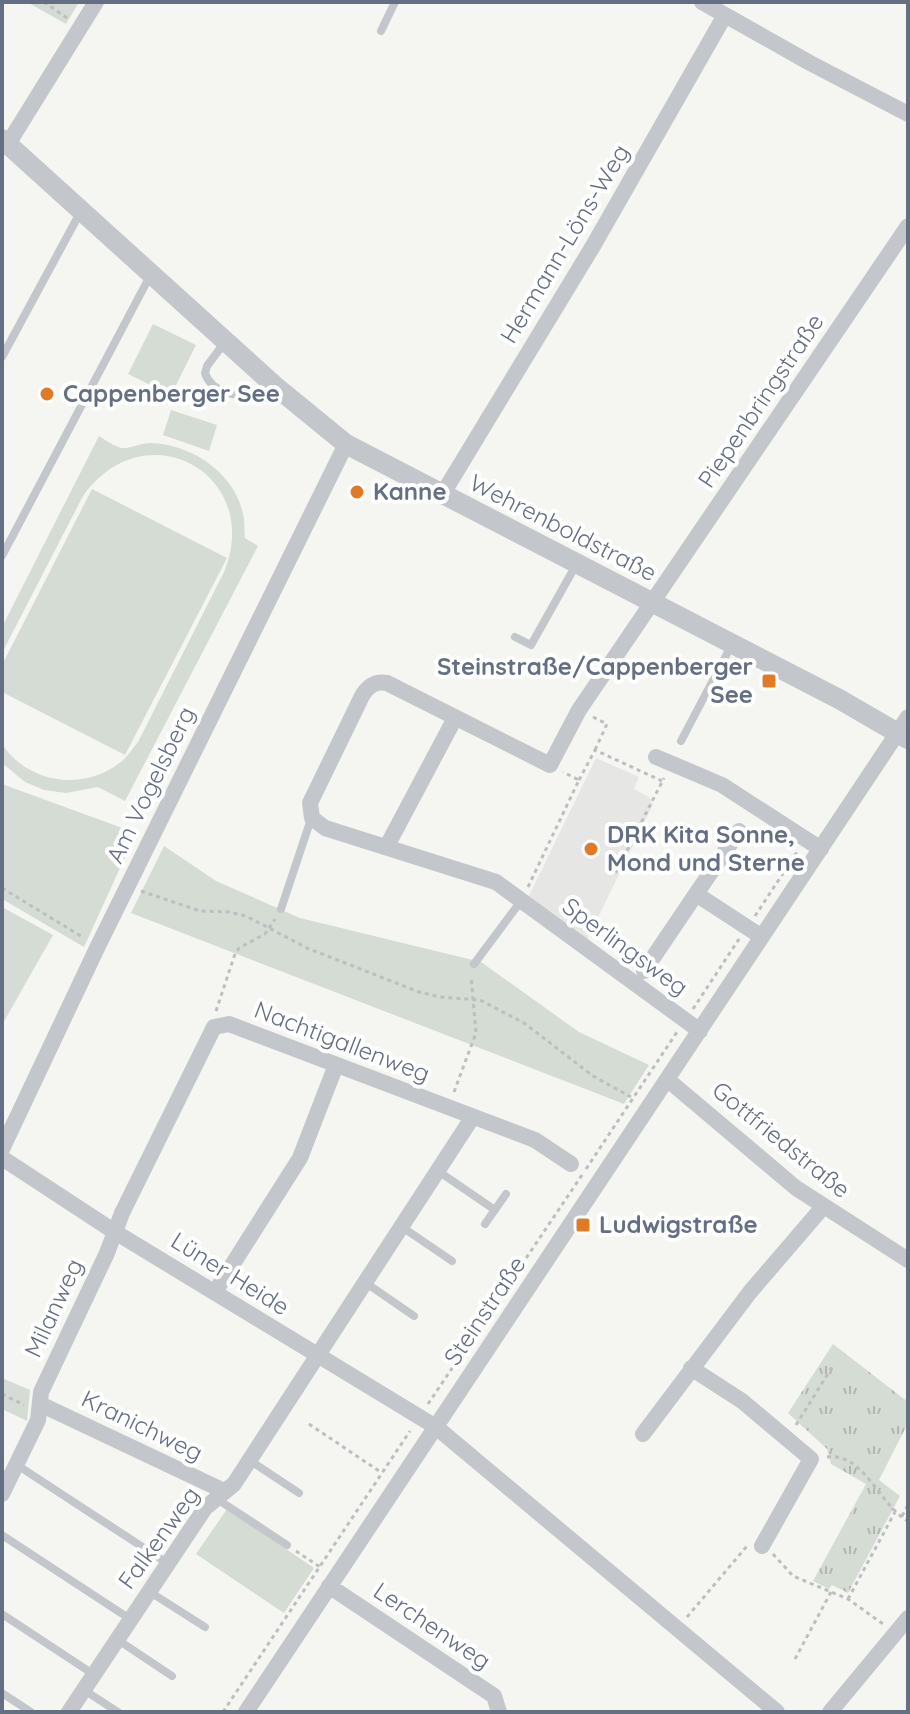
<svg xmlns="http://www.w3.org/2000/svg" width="910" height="1714" viewBox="0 0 910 1714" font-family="Quicksand,sans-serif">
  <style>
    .built { fill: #e6e6e5 }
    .grass { fill: url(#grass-tufts) }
    .green { fill: #d5dcd3 }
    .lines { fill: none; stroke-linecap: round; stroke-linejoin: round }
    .path { stroke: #bdbec1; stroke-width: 3; stroke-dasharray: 4 4; stroke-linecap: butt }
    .service { stroke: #c3c6ca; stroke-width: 8 }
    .minor { stroke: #c3c6ca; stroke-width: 16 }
    .tertiary { stroke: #c3c6ca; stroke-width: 20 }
    .poi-dot { fill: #e17a27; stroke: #fff; stroke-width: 3 }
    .labels { text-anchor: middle; stroke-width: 8; stroke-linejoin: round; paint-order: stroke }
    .street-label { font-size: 24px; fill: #656f83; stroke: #fff }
    .poi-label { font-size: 24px; font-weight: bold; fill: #656f83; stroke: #fff; text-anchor: start }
  </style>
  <defs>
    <pattern id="grass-tufts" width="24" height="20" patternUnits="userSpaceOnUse" patternTransform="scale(2)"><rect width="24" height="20" fill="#d5dcd3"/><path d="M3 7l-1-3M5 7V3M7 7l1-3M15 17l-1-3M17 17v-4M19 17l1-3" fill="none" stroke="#b0b7b1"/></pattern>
  </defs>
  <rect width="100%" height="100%" fill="#f5f6f2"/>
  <!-- built -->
  <path class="built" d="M 596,758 L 639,777 L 634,789 L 649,797 L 653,804 L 587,940 L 529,896 Z"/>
  <!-- grass -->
  <path class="grass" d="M 833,1344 L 908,1402 L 908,1423 L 879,1480 L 900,1496 L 848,1593 L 832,1585 L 829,1589 L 813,1581 L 866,1484 L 831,1464 L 827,1449 L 788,1413 Z"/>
  <!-- green -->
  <path class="green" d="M 27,2 L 79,2 L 66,24 Z
    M 153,324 L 196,345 L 171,395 L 128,374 Z
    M 171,410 L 217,425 L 209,451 L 163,435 Z
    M 99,436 C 105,440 114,446 121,448 C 130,449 141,443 151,443 C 191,444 235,473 243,514 C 245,521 244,530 245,538 L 258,546 L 125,801 L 98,787 L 66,793 L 44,790 L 25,782 L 2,763 L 2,744 C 28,784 85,792 122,761 C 128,756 133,748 138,742 L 224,572 C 264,475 146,408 83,496 L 2,653 L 2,627 Z
    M 92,489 L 227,558 L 125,755 L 2,692 L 2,665 Z
    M 2,784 L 136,833 L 84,947 L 2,899 Z
    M 164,846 L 216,881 L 300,918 L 481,962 L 579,1032 L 649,1065 L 624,1104 L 131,913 Z
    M 2,907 L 53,935 L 2,1025 Z
    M 2,1378 L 30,1390 L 27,1421 L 2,1409 Z
    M 227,1509 L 314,1568 L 284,1613 L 196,1554 Z"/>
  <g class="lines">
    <!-- path -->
    <path class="path" d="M 44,2 L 67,18
      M 593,717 L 607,724 L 595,750
      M 579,780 L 595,750 L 662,781
      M 609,868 L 616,872 L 664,778
      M 528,887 L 579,780 L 563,772
      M 2,888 L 84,938
      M 141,891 L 200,911 L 229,912 L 246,916 L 307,948 L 419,992 L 440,997 L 480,1000 L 524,1023 L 593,1076 L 631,1097
      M 755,916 L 797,852
      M 693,1009 L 739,939
      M 216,1011 L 235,954 L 239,948 L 265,934 L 275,919
      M 454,1092 L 476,1033 L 471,976
      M 586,1169 L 677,1032
      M 2,1394 L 24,1405
      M 428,1404 L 582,1175
      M 309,1424 L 379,1471
      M 796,1425 L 834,1364
      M 827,1457 C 864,1452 880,1506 908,1521
      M 902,1516 L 908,1505
      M 296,1551 L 320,1567
      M 773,1554 L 793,1576 L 848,1599 L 883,1624
      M 848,1599 L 895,1512
      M 687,1617 L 747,1546
      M 795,1659 L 831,1592
      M 223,1712 L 410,1431"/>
    <!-- service -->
    <path class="service" d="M 381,31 L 395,2
      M 225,342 L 207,366 L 205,373 C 212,395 240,396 260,397 L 273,387
      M 2,357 L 81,211
      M 2,556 L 151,274
      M 515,637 L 531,645 L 576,565
      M 681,741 L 731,646
      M 281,909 L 311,819
      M 474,964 L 521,901
      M 438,1171 L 495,1210
      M 485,1224 L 506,1194
      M 402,1227 L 452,1261
      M 366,1283 L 414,1316
      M 249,1460 L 299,1493
      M 17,1465 L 167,1563
      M 217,1499 L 287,1545
      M 2,1535 L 130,1619
      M 150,1592 L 205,1627
      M 2,1614 L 93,1674
      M 118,1640 L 172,1676
      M 84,1690 L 118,1712
      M 2,1693 L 31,1712"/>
    <!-- minor -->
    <path class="minor" d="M 702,2 L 810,63 L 908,114
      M 8,144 L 96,2
      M 442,495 L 593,246 L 725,15
      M 656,757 L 722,785 L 821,849
      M 387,846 L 455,718
      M 696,894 L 739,831
      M 644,971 L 696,894 L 762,937
      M 700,1031 L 496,882 L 325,828 L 312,818 L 310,803 L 362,696 C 368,686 375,681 387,683 L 550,765 L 579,710 L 908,226
      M 668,1080 L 796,1188 L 908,1260
      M 2,1149 L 98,946 L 346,444
      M 2,1158 L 115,1232 L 436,1427 L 777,1712
      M 215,1292 L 300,1158 L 336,1065
      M 691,1368 L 742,1401 L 811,1459 L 762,1546
      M 40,1404 L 224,1491
      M 643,1434 L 750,1292 L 823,1207
      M 2,1494 L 38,1420 L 41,1392 L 107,1253 L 122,1213 L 214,1027 L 229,1024 L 535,1140 L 571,1164
      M 329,1586 L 494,1696 L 499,1712
      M 69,1712 L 205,1508 L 234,1484 L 472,1118
      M 246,1712 L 908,717
      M 830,1712 L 908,1618"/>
    <!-- tertiary -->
    <path class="tertiary" d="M 2,139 L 275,386 L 346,444 L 839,699 L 908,739"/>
  </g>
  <!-- markers -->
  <g class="poi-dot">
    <circle cx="47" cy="394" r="8"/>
    <circle cx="357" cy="492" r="8"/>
    <rect x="761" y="673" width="16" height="16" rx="4"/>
    <circle cx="591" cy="849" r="8"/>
    <rect x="575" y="1217" width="16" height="16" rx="4"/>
  </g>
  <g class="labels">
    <!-- street labels -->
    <g class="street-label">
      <text transform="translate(565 244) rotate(-59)" y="8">Hermann-Löns-Weg</text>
      <text transform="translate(761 401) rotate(-56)" y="8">Piepenbringstraße</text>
      <text transform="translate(563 528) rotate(27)" y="8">Wehrenboldstraße</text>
      <text transform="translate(151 785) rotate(-64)" y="8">Am Vogelsberg</text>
      <text transform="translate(625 947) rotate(36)" y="8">Sperlingsweg</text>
      <text transform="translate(342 1042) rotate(21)" y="8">Nachtigallenweg</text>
      <text transform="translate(781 1140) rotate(39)" y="8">Gottfriedstraße</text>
      <text transform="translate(230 1274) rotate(32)" y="8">Lüner Heide</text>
      <text transform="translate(54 1308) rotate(-65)" y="8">Milanweg</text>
      <text transform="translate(485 1311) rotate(-56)" y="8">Steinstraße</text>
      <text transform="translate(142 1426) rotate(26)" y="8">Kranichweg</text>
      <text transform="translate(159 1538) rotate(-54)" y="8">Falkenweg</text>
      <text transform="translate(432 1626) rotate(34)" y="8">Lerchenweg</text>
    </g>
    <!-- poi labels -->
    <g class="poi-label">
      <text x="63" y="402">Cappenberger See</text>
      <text x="373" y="500">Kanne</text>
      <text x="753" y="675" text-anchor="end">Steinstraße/Cappenberger<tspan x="753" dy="28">See</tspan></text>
      <text x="607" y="843">DRK Kita Sonne,<tspan x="607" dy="28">Mond und Sterne</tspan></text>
      <text x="599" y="1233">Ludwigstraße</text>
    </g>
  </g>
  <!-- border -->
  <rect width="910" height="1714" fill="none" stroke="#656f83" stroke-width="8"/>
</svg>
